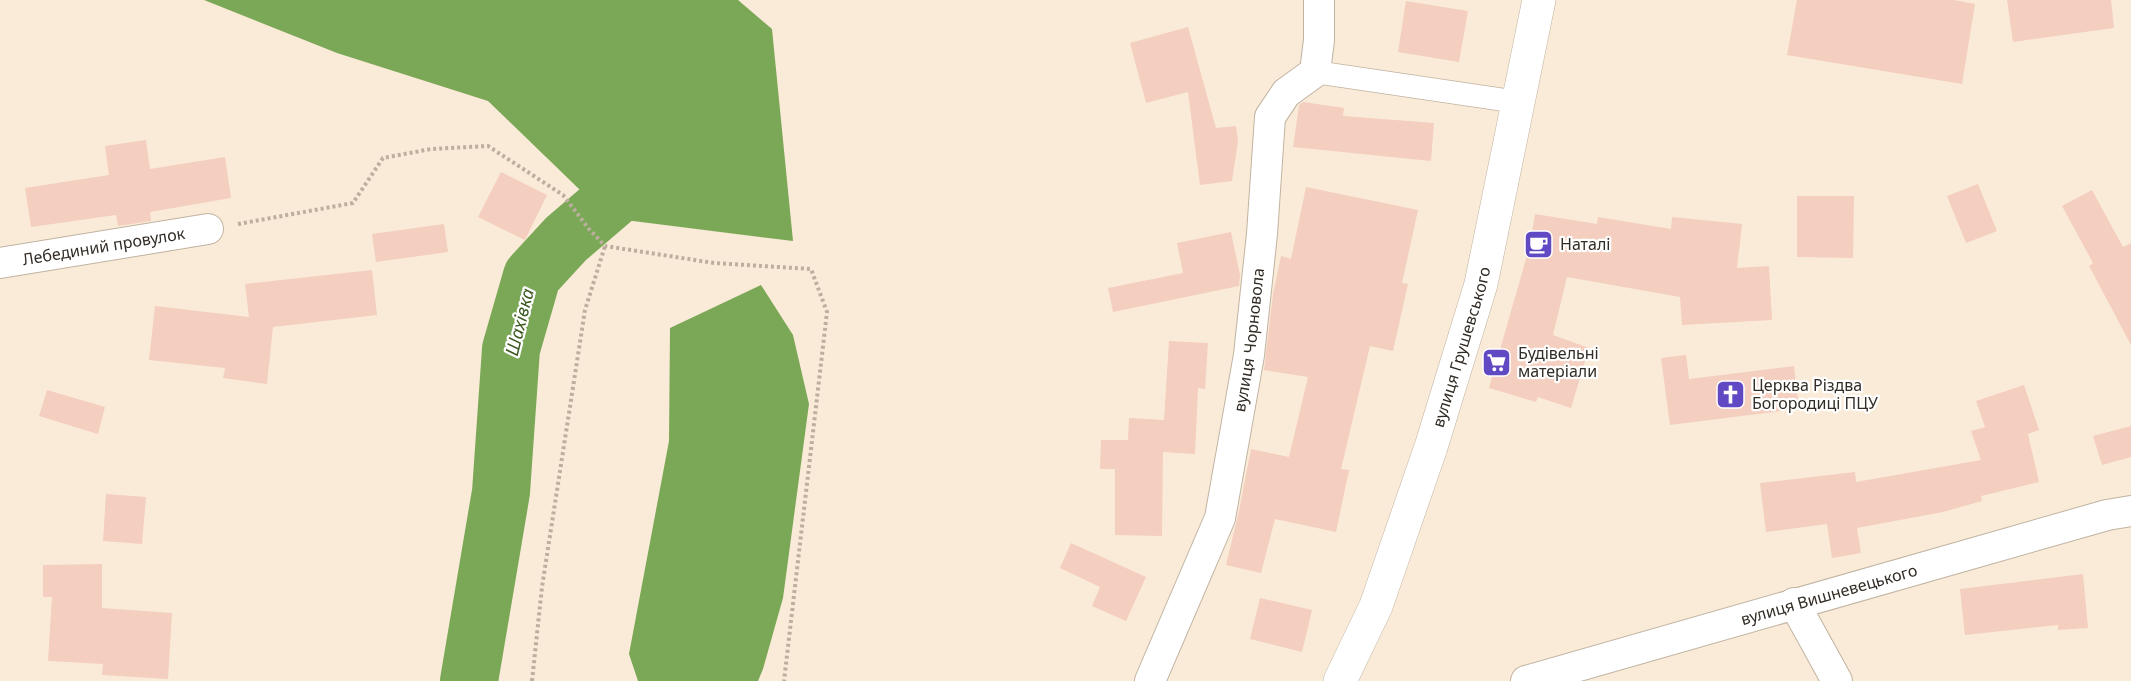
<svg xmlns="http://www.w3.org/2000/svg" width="2131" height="681" viewBox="0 0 2131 681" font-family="'Noto Sans',sans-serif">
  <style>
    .water { fill: #7ba856 }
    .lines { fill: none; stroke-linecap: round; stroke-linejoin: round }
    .river { stroke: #7ba856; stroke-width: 58 }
    .building { fill: #f4cebe }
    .pedestrian-casing { stroke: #c1b3a1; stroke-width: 24 }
    .minor-casing { stroke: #c1b3a1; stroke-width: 32 }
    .primary-casing { stroke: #c1b3a1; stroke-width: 34 }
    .path { stroke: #bcafa0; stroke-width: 4; stroke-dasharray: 3 3; stroke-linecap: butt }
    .pedestrian { stroke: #fff; stroke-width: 22 }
    .minor { stroke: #fff; stroke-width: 30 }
    .primary { stroke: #fff; stroke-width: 33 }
    .labels { text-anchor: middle; stroke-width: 4.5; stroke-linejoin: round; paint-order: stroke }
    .poi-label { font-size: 16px; fill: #322c25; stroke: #fff; text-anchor: start }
    .street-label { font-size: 16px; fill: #322c25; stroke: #fff }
    .water-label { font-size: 18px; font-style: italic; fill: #3a581f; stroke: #fff }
  </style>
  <rect width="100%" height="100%" fill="#faebd8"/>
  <!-- water -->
  <path class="water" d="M 204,0 L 738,0 L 772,29 L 793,241 L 609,218 L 488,101 L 337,53 Z
    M 761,285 L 793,335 L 809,404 L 783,598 L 763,669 L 758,681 L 638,681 L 629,654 L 669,441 L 670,328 Z"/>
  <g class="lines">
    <!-- river -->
    <path class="river" d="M 469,681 L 501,492 L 511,349 L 532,276 L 566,239 L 636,179 L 636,147"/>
  </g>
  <!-- building -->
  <path class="building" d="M 1797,0 L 1954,0 L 1975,4 L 1962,84 L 1787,55 Z
    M 2007,0 L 2111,0 L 2114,28 L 2013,42 Z
    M 1406,1 L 1468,11 L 1459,62 L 1398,52 Z
    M 1188,27 L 1216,128 L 1236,126 L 1238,141 L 1232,181 L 1200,185 L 1188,92 L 1146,103 L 1130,43 Z
    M 1303,102 L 1344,108 L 1343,116 L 1434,123 L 1431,161 L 1293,147 L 1299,105 Z
    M 146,140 L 150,169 L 225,157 L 231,198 L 150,212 L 151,221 L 118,226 L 116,215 L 31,227 L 25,188 L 109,175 L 105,146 Z
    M 501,172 L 547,195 L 525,240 L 478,217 Z
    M 1978,184 L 1997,231 L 1966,243 L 1947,196 Z
    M 1306,187 L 1418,210 L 1402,283 L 1408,284 L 1393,351 L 1370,346 L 1341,469 L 1349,470 L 1336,532 L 1275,519 L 1261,573 L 1226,565 L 1239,511 L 1251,449 L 1289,457 L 1308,377 L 1264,370 L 1273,294 L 1281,256 L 1291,259 Z
    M 2092,190 L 2123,247 L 2131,243 L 2131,345 L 2089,266 L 2093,263 L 2062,206 Z
    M 1797,196 L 1854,196 L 1853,258 L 1797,257 Z
    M 1535,214 L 1597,224 L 1598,217 L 1671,229 L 1672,217 L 1742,224 L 1737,268 L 1769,266 L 1772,320 L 1682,325 L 1680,297 L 1567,277 L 1553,335 L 1589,348 L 1571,408 L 1538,397 L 1536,402 L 1489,388 L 1530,245 Z
    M 444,224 L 448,252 L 376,262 L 372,234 Z
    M 1231,232 L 1240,275 L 1239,286 L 1113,312 L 1108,288 L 1183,273 L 1177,243 Z
    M 372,270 L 377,315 L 273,327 L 267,384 L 223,378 L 225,368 L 149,360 L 155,306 L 249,317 L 245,284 Z
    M 1169,341 L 1208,343 L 1205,389 L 1198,388 L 1195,454 L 1163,452 L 1162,536 L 1115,535 L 1115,469 L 1100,469 L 1101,440 L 1128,440 L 1129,418 L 1164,420 Z
    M 1686,355 L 1689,379 L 1794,366 L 1799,409 L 1670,425 L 1661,358 Z
    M 2024,385 L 2039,430 L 2028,434 L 2039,482 L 1981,496 L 1982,501 L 1943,512 L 1857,528 L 1861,553 L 1832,558 L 1827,524 L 1766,532 L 1760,483 L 1855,472 L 1856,482 L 1981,460 L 1971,431 L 1985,427 L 1976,401 Z
    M 47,390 L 105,407 L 98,434 L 39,416 Z
    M 2131,426 L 2131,457 L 2102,465 L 2093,436 Z
    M 106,494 L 146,497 L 142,544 L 103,541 Z
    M 1071,543 L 1146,577 L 1126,621 L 1092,606 L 1100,587 L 1060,568 Z
    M 102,564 L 102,608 L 172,613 L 168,679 L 102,675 L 103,664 L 48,661 L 52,597 L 43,597 L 43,565 Z
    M 2083,574 L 2088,628 L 2058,630 L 2058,625 L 1965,635 L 1960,589 Z
    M 1260,598 L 1312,610 L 1302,652 L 1250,639 Z"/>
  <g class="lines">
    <defs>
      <path id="pedestrian" d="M 1315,72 L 1518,102"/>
      <g id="minor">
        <path id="s1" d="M 0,263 L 208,229"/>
        <path d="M 1794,603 L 1837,681"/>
        <path id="s2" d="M 1150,681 L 1220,518 L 1249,355 L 1262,234 L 1270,117 L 1286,93 L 1315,72 L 1319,40 L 1319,0"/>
        <path id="s3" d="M 1526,681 L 2107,515 L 2131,511"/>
      </g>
      <g id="primary">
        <path id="s4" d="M 1340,681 L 1376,606 L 1431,447 L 1481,284 L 1539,0"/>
      </g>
    </defs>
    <!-- pedestrian casing -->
    <use href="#pedestrian" class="pedestrian-casing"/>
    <!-- minor casing -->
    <use href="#minor" class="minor-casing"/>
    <!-- primary casing -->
    <use href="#primary" class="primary-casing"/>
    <!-- path -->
    <path class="path" d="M 238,224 L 353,203 L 383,158 L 431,149 L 488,146 L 563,195 L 589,229 L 605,246 L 714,263 L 811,269 L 827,312 L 784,681
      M 532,681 L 542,587 L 585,310 L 605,246"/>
    <!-- pedestrian -->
    <use href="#pedestrian" class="pedestrian"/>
    <!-- minor -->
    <use href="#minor" class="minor"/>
    <!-- primary -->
    <use href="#primary" class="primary"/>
  </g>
  <!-- icons -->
  <defs>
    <symbol id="cafe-square" viewBox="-11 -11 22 22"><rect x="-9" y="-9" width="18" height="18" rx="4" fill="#6049c2" stroke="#fff"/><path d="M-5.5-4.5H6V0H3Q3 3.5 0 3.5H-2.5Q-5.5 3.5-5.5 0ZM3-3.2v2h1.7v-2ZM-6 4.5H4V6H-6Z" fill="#fff"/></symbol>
    <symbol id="supermarket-square" viewBox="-11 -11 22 22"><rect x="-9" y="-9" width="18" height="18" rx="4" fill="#6049c2" stroke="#fff"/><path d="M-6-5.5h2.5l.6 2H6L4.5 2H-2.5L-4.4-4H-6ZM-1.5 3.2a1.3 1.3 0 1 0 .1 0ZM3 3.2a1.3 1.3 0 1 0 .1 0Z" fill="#fff"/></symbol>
    <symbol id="church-square" viewBox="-11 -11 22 22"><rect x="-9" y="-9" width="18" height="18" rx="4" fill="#6049c2" stroke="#fff"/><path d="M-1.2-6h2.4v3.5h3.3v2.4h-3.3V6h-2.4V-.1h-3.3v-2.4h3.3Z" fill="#fff"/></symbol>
  </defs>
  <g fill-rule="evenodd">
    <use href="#cafe-square" x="1522" y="228" width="33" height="33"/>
    <use href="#supermarket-square" x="1480" y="346" width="33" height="33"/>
    <use href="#church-square" x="1714" y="378" width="33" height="33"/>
  </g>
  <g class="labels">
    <!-- poi labels -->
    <g class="poi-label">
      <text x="1560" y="250">Наталі</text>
      <text x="1518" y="359">Будівельні<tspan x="1518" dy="18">матеріали</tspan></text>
      <text x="1752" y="391">Церква Різдва<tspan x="1752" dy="18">Богородиці ПЦУ</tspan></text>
    </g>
    <!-- street labels -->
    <g class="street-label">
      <text dy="6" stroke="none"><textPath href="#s1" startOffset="105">Лебединий провулок</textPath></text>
      <text dy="6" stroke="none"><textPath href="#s2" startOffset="358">вулиця Чорновола</textPath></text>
      <text dy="6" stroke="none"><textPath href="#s4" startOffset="356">вулиця Грушевського</textPath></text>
      <text dy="6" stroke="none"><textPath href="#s3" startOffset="315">вулиця Вишневецького</textPath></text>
    </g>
    <!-- water labels -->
    <g class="water-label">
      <text transform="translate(520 322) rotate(-76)" y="6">Шахівка</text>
    </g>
  </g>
</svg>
